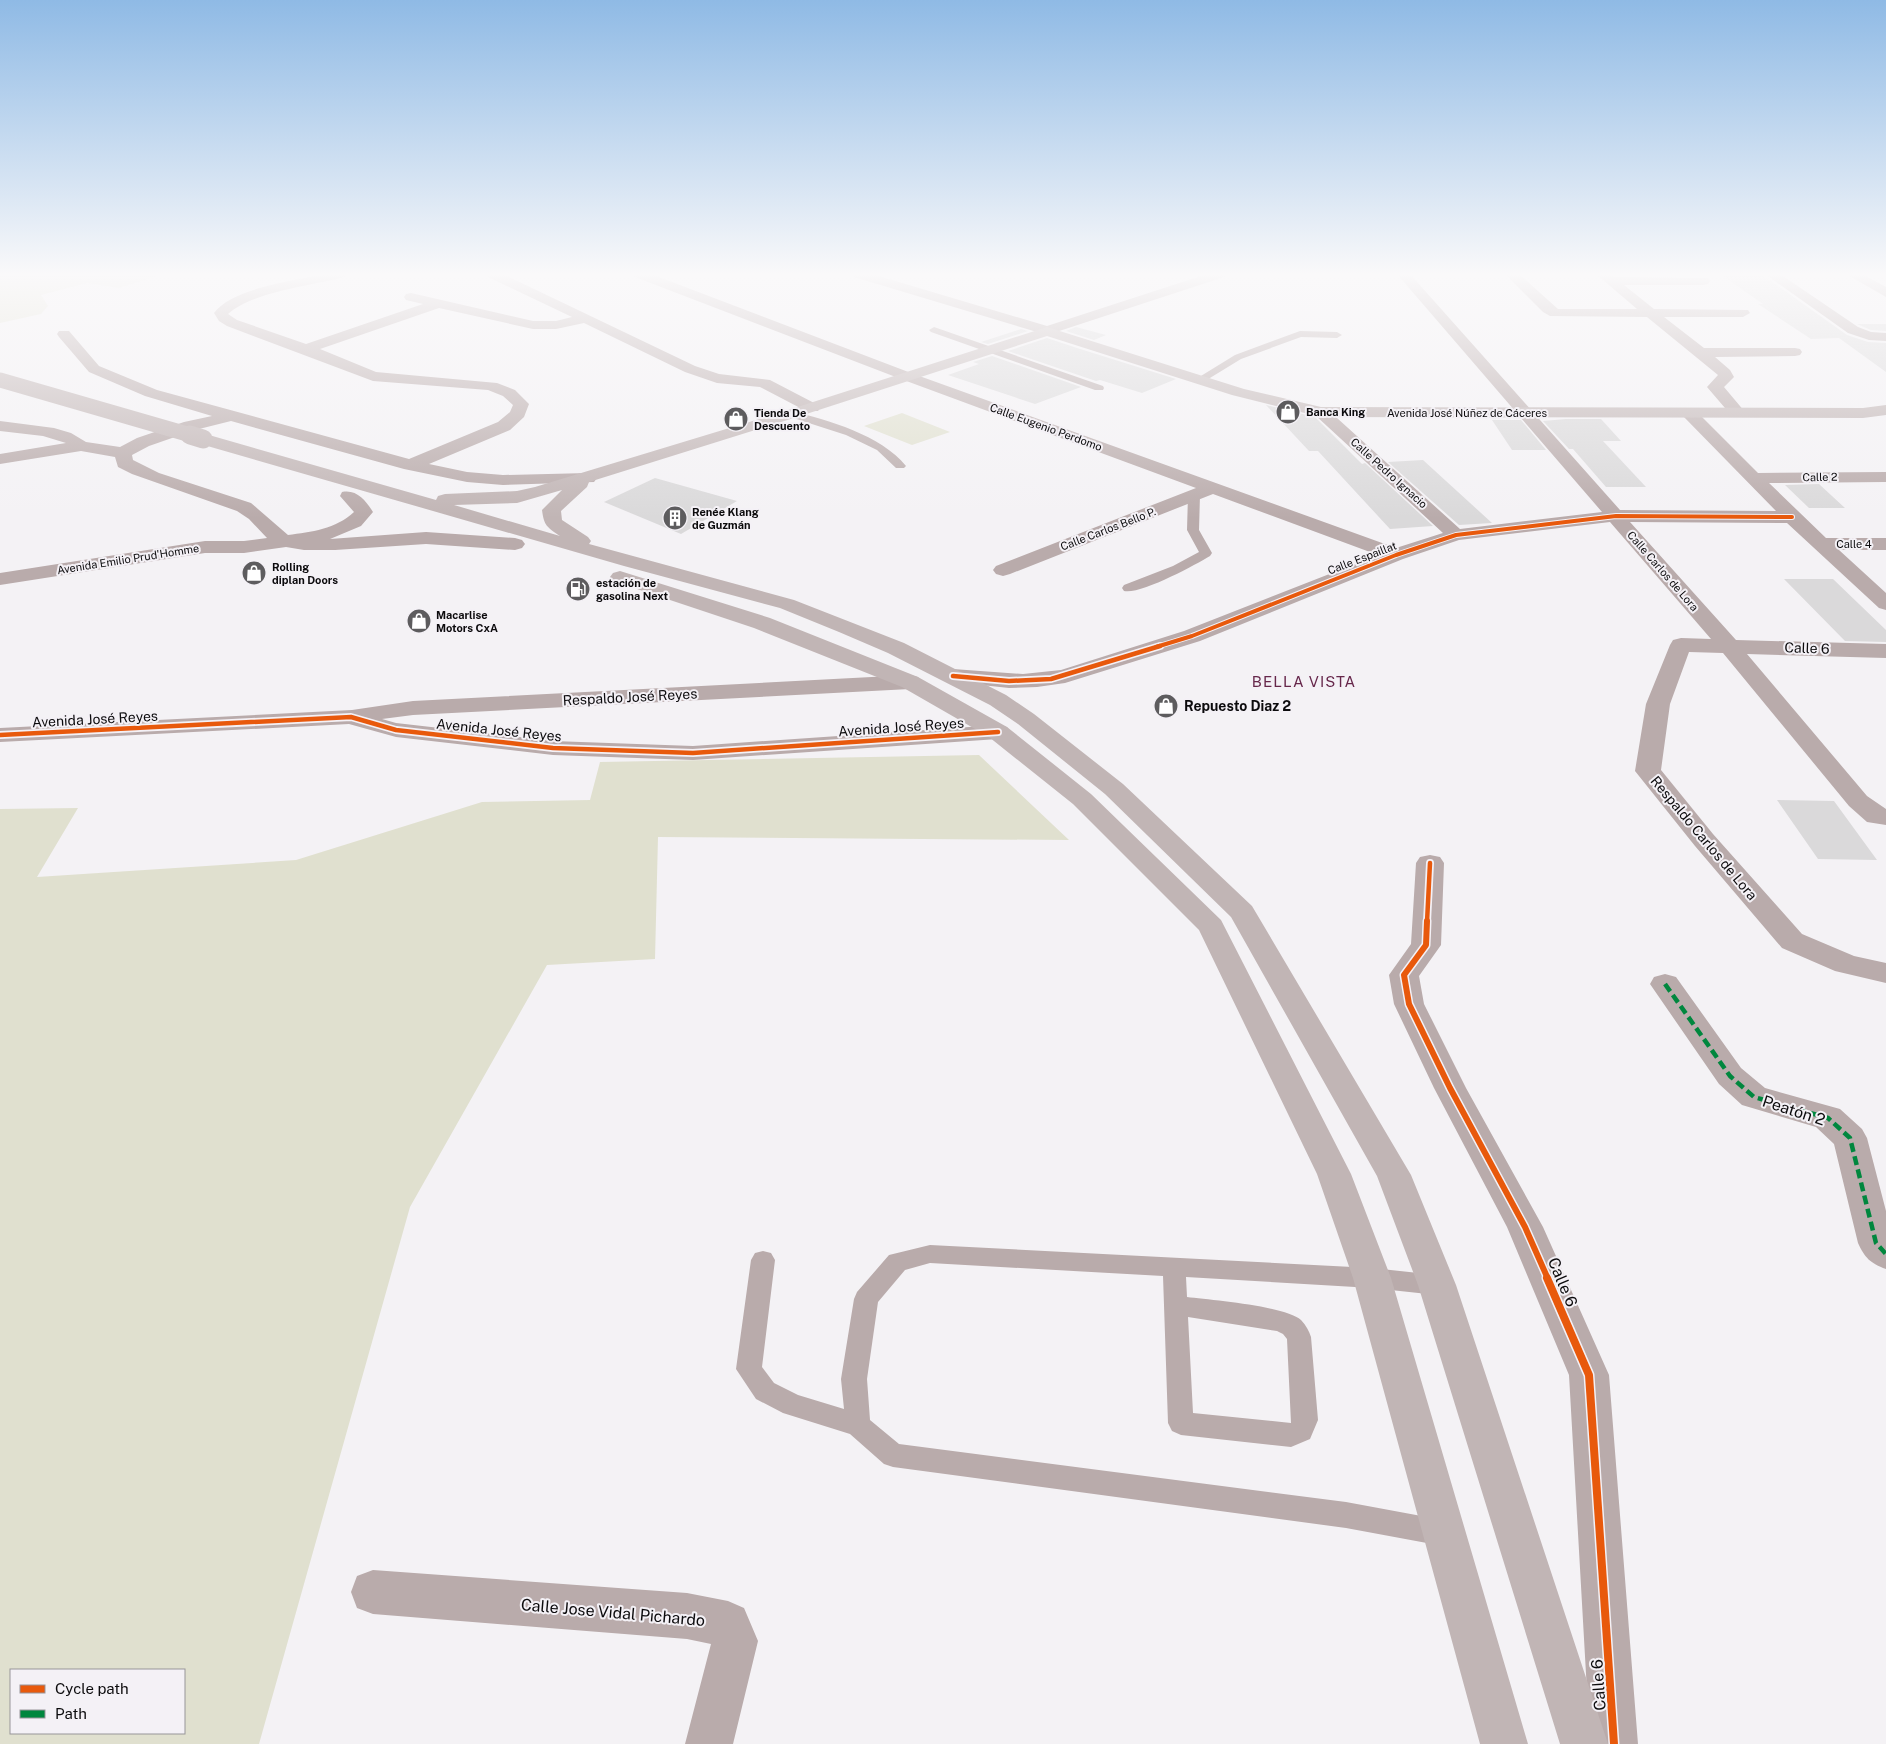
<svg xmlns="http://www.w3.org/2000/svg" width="1886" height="1744" viewBox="0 0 1886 1744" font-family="'Public Sans',sans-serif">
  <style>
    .green { fill: #e0e0cf; fill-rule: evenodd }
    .building { fill: #dad9da }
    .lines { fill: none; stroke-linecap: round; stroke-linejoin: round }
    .lane { fill: #b9abab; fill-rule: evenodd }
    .street { fill: #b9abab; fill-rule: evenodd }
    .secondary { fill: #c1b5b5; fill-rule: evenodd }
    .secondary-bridge-far1 { stroke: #c1b5b5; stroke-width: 15 }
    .secondary-bridge { stroke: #c1b5b5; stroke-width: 19 }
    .quiet { stroke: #00873e; stroke-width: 4.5; stroke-dasharray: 9 4.5; stroke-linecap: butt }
    .cycleway-far3-casing { stroke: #f4f1f6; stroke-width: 6 }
    .cycleway-far2-casing { stroke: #f4f1f6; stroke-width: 8 }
    .cycleway-far1-casing { stroke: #f4f1f6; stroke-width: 9 }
    .cycleway-casing { stroke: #f4f1f6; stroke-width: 11 }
    .cycleway-far3 { stroke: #e8590c; stroke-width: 4 }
    .cycleway-far2 { stroke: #e8590c; stroke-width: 4.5 }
    .cycleway-far1 { stroke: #e8590c; stroke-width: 6 }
    .cycleway { stroke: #e8590c; stroke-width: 8 }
    .labels { text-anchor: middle; stroke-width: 4; stroke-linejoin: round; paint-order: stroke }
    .far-poi-label { font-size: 11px; font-weight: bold; fill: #0c0b0d; stroke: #f4f1f6; text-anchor: start }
    .far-street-label { font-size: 11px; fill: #0c0b0d; stroke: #f4f1f6 }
    .street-label { font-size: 14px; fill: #0c0b0d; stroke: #f4f1f6 }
    .poi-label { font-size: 14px; font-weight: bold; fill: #0c0b0d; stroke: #f4f1f6; text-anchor: start }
    .neighbourhood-label { font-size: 15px; letter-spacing: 1px; fill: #66274a; stroke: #f4f1f6 }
    .near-street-label { font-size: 16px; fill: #0c0b0d; stroke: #f4f1f6 }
  </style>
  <rect width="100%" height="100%" fill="#f4f2f5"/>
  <!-- green -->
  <path class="green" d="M 0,274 L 156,274 L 155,277 L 119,288 L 87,283 L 41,295 L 48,306 L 41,314 L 0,323 Z
    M 902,413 L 950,432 L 912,445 L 864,426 Z
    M 979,755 L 1069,840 L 658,837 L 655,959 L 547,965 L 410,1207 L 259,1744 L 0,1744 L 0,809 L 78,808 L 37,877 L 296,860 L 482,802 L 590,800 L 600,762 ZM 11,1670 L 184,1670 L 184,1733 L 11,1733 Z"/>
  <!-- building -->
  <path class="building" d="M 1720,274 L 1761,274 L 1847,335 L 1868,342 L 1886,343 L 1886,372 L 1839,338 L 1811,339 L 1758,304 L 1763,304 Z
    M 1857,324 L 1886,324 L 1886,331 L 1871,330 Z
    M 1076,327 L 1106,335 L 1094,340 L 1066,331 Z
    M 1021,329 L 1028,331 L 988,344 L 981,342 Z
    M 1047,338 L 1077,348 L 1176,379 L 1142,393 L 1100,380 L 1096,381 L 1008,351 Z
    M 992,356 L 1081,387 L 1035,404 L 948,375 L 979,364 L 973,362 Z
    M 1266,405 L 1315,417 L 1362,464 L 1365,463 L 1433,526 L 1390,529 L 1318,451 L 1309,451 Z
    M 1566,419 L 1601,419 L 1621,441 L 1603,441 L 1646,487 L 1606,487 L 1573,449 L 1569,449 L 1543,421 Z
    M 1492,420 L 1521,420 L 1546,450 L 1512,450 Z
    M 1423,460 L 1492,523 L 1459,525 L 1388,462 Z
    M 655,478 L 737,501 L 681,534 L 604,502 Z
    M 1819,484 L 1845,508 L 1809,508 L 1785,485 Z
    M 1784,579 L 1833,579 L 1886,630 L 1886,642 L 1845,641 Z
    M 1777,800 L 1834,801 L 1877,860 L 1818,859 Z"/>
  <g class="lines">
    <!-- lane -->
    <path class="lane" d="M 934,327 L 1103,386 L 1104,388 L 1103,390 L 1095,390 L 931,332 L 929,330 Z
      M 1300,331 L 1337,332 L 1342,335 L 1337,338 L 1301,337 L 1241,359 L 1205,381 L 1201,382 L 1196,379 L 1235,355 Z
      M 791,411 C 828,420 881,435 906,466 L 904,468 L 896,468 L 877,450 L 846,435 L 787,416 L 786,414 Z
      M 1194,491 L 1200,495 L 1199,530 L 1212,553 L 1210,556 C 1195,565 1140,595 1124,591 L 1122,588 L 1124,585 L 1173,566 L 1199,552 L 1187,530 L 1188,495 Z
      M 930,1245 L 1372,1268 L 1437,1275 L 1445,1278 L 1449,1285 L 1445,1292 L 1437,1295 L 1372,1288 L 1186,1277 L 1187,1297 C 1211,1300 1286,1306 1301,1320 C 1306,1325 1309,1331 1311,1337 L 1318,1420 L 1310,1439 L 1291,1447 L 1181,1435 L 1172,1431 L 1168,1423 L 1163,1276 L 930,1263 L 905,1270 L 878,1302 L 867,1379 L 870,1420 L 899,1444 L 1346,1502 L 1443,1520 L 1453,1524 L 1457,1533 L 1453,1542 L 1443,1546 L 1346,1528 L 893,1467 L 884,1464 L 850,1434 L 783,1413 L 756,1399 L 736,1369 L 751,1260 L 755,1253 L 763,1251 L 771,1253 L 775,1260 L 762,1367 L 774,1383 L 798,1395 L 844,1409 L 841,1379 L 854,1299 L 857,1292 L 889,1255 ZM 1188,1317 L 1277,1331 L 1283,1334 L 1287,1339 L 1291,1423 L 1193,1413 Z"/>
    <!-- street -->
    <path class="street" d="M 326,274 L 347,274 L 345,277 C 313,285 252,292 228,314 L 237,320 L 306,344 L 423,304 L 406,300 L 404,297 L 406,294 L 411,293 L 533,321 L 556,321 L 572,317 L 488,277 L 486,274 L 503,274 L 695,366 L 719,374 L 770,380 L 818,405 L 820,408 L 818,411 L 806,411 L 760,387 L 717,383 L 685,372 L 584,323 L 556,329 L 533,329 L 439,308 L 320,349 L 376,372 L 497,383 L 515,390 L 529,404 L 524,417 L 510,430 L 429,464 L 467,472 L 503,475 L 588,473 L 594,474 L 597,478 L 594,482 L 503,485 L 467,482 L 404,469 L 231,421 L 195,430 L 149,446 L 132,455 L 133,460 L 159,473 L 251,503 L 288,535 C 311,532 336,529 354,512 L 340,496 L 342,492 C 357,489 366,501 373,512 L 361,526 L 330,539 L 426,532 L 515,538 L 522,540 L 525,544 L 522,548 L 515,550 L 426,544 L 335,550 L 304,550 L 286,547 L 244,553 L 205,553 L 0,585 L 0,573 L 205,541 L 244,541 L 267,538 L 249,519 L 237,511 L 132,474 L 118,467 L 115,457 L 81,451 L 0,464 L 0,454 L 66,443 L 43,436 L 0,431 L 0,421 L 54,428 L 71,433 L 86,442 L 120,447 L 137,438 L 184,422 L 212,416 L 145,396 L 89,372 L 59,337 L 57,334 L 59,331 L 69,331 L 99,366 L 157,390 L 409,459 L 498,422 L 510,412 L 513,405 L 503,396 L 488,390 L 373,381 L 227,326 L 219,321 L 214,313 C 232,288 297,280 326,274 Z
      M 634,274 L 651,274 L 911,373 L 1396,548 L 1443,533 L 1315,415 L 1313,412 L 1315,409 L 1327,409 L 1460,529 L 1602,512 L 1397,274 L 1410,274 L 1620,510 L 1776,511 L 1683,416 L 1681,413 L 1683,410 L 1695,410 L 1758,473 L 1886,472 L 1886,482 L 1769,483 L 1826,538 L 1886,538 L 1886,550 L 1839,550 L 1886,593 L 1886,610 L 1879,608 L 1787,523 L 1630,522 L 1736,640 L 1886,644 L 1886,658 L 1747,654 L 1867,796 L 1886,809 L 1886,825 L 1867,822 L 1849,806 L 1723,653 L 1689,652 L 1670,704 L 1661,770 L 1713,834 L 1802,934 L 1854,956 L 1886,963 L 1886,983 L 1835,971 L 1782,948 L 1695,846 L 1635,771 L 1646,704 L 1670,645 L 1673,640 L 1681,638 L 1711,639 L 1610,522 L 1459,540 L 1403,559 L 1200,641 L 1065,683 L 1037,687 L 1009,688 L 945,681 L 942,676 L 945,671 L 953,669 L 1023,674 L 1061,670 L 1184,631 L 1378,555 L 1213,494 L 1010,574 L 1003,576 L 996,574 L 993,570 L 996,566 L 1196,488 L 901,379 L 635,277 Z
      M 852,274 L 872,274 L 1047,326 L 1207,274 L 1226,274 L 1224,277 L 1047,335 L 854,277 Z
      M 1505,274 L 1519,274 L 1558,309 L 1637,309 L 1596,274 L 1610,274 L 1614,277 L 1708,278 L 1710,281 L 1708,284 L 1703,285 L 1624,285 L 1654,309 L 1748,310 L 1750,313 L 1743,317 L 1664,317 L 1704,348 L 1795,348 L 1800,349 L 1802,352 L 1800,355 L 1795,356 L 1715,357 L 1730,370 L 1734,377 L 1724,387 L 1745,412 L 1743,415 L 1731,415 L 1707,387 L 1718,375 L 1647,317 L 1550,316 L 1543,312 Z
      M 1765,274 L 1780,274 L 1858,327 L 1871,332 L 1886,333 L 1886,341 L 1869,340 L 1848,333 Z
      M 1846,274 L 1862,274 L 1886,287 L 1886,297 Z
      M 910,675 L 918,677 L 921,682 L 918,687 L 910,689 L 413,715 L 382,719 L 396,723 L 553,741 L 693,746 L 998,725 L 1007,727 L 1010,732 L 1007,737 L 998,739 L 693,760 L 553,755 L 396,737 L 349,724 L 0,742 L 0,728 L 352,710 L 413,701 Z
      M 1430,855 L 1440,857 L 1444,863 L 1441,945 L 1419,976 L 1424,1004 L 1466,1088 L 1543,1227 L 1609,1375 L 1638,1744 L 1590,1744 L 1569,1375 L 1507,1227 L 1434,1088 L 1394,1004 L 1389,975 L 1411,944 L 1416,863 L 1420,857 Z
      M 1665,974 L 1676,977 L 1741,1068 L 1765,1088 L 1840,1109 L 1862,1129 L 1867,1138 L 1886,1211 L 1886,1269 C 1870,1263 1865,1258 1858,1243 L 1834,1144 L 1816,1127 L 1742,1105 L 1719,1084 L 1650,984 L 1654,977 Z
      M 373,1570 L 687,1593 L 728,1601 L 744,1608 L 758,1641 L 733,1744 L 685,1744 L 711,1644 L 687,1639 L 373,1614 L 357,1608 L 351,1592 L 357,1576 Z"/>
    <!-- secondary -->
    <path class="secondary" d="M 1047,327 L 1244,389 L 1321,407 L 1863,408 L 1886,405 L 1886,415 L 1863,418 L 1321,417 L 1232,395 L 1047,336 L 797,417 L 589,482 L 587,487 L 561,511 L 562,520 L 588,537 L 591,541 L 589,544 L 794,600 L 904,643 L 1006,695 L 1034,714 L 1123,784 L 1252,906 L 1411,1175 L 1456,1285 L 1608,1744 L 1560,1744 L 1418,1285 L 1377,1176 L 1231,917 L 1105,794 L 1018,724 L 990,705 L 888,653 L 839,632 L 780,608 L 624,566 L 197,443 L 194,439 L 197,435 L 209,435 L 436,500 L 438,496 L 445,494 L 517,491 L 535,487 L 785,411 ZM 562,490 L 542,510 C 544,526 547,527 560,536 L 454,505 L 517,503 Z
      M 620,571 L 770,618 L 918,677 L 1007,727 L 1091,794 L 1221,920 L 1351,1174 L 1391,1278 L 1528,1744 L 1480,1744 L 1353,1278 L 1317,1174 L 1199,930 L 1073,804 L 989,737 L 902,687 L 754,628 L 613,581 L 610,577 L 613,573 Z"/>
    <!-- secondary-bridge-far1 -->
    <path class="secondary-bridge-far1" d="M 0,380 L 194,436"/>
    <!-- secondary-bridge -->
    <path class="secondary-bridge" d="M 190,435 L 203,439"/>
    <!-- quiet -->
    <path class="quiet" d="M 1665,984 L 1730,1076 L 1754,1097 L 1828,1118 L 1850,1138 L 1876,1243 L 1886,1254"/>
    <defs>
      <path id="cycleway-far3" d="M 1156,647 L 1192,636 L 1396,555 L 1456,535 L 1616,516 L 1792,517"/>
      <path id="cycleway-far2" d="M 953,676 L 1009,681 L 1051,679 L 1160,646
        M 0,735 L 351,717 L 396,730 L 553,748 L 693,753 L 998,732
        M 1427,922 L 1430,863"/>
      <path id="cycleway-far1" d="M 1427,921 L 1426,945 L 1404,975 L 1409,1004 L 1450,1088 L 1525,1227 L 1548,1279"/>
      <path id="cycleway" d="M 1547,1278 L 1589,1375 L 1614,1744"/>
    </defs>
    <!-- cycleway-far3 casing -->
    <use href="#cycleway-far3" class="cycleway-far3-casing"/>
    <!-- cycleway-far2 casing -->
    <use href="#cycleway-far2" class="cycleway-far2-casing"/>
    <!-- cycleway-far1 casing -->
    <use href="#cycleway-far1" class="cycleway-far1-casing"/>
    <!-- cycleway casing -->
    <use href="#cycleway" class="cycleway-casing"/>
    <!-- cycleway-far3 -->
    <use href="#cycleway-far3" class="cycleway-far3"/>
    <!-- cycleway-far2 -->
    <use href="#cycleway-far2" class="cycleway-far2"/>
    <!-- cycleway-far1 -->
    <use href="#cycleway-far1" class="cycleway-far1"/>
    <!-- cycleway -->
    <use href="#cycleway" class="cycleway"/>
  </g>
  <!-- sky -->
  <linearGradient id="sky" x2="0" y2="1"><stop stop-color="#8fbae5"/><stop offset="0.53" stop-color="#faf9fa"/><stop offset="1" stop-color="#faf9fa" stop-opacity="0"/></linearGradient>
  <rect width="1886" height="518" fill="url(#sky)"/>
  <!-- icons -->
  <defs>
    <symbol id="shop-disc" viewBox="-11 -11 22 22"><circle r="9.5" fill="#5d5c5e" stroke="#f4f1f6"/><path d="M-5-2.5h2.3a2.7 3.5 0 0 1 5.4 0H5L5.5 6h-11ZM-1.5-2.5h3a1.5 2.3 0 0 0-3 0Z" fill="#fff"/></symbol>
    <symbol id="building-disc" viewBox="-11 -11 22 22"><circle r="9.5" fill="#5d5c5e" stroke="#f4f1f6"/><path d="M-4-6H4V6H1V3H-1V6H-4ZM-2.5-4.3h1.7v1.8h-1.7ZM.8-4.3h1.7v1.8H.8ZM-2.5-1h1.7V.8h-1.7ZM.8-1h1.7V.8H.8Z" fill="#fff"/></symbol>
    <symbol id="fuel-disc" viewBox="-11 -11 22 22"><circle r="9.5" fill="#5d5c5e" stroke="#f4f1f6"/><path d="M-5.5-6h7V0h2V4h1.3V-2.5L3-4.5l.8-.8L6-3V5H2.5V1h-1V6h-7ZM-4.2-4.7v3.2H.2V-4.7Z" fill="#fff"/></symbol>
  </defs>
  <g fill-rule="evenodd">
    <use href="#shop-disc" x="1274" y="398" width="28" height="28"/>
    <use href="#shop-disc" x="722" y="405" width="28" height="28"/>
    <use href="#building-disc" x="661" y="504" width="28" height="28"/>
    <use href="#shop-disc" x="240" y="559" width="28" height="28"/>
    <use href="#fuel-disc" x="564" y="575" width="28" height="28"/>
    <use href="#shop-disc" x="405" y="607" width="28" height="28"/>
    <use href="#shop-disc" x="1152" y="692" width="28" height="28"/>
  </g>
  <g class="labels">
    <!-- far-poi labels -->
    <g class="far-poi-label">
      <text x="1306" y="416">Banca King</text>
      <text x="754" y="417">Tienda De<tspan x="754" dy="13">Descuento</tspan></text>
      <text x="692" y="516">Renée Klang<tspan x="692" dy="13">de Guzmán</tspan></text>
      <text x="272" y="571">Rolling<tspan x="272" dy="13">diplan Doors</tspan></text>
      <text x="596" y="587">estación de<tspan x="596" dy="13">gasolina Next</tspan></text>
      <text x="436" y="619">Macarlise<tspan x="436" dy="13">Motors CxA</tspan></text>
    </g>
    <!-- far-street labels -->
    <g class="far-street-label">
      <text x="1467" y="417">Avenida José Núñez de Cáceres</text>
      <text transform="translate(1046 427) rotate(20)" y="4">Calle Eugenio Perdomo</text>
      <text transform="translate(1389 473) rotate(42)" y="4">Calle Pedro Ignacio</text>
      <text transform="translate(1820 477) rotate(-1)" y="4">Calle 2</text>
      <text transform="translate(1108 529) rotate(-21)" y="4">Calle Carlos Bello P.</text>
      <text x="1854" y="548">Calle 4</text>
      <text transform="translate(1362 558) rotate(-21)" y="4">Calle Espaillat</text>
      <text transform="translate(128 559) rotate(-9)" y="4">Avenida Emilio Prud'Homme</text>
      <text transform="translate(1663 571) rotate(49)" y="4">Calle Carlos de Lora</text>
    </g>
    <!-- street labels -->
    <g class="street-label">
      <text transform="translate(1807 648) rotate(2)" y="5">Calle 6</text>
      <text transform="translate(630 697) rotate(-3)" y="5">Respaldo José Reyes</text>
      <text transform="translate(95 719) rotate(-3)" y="5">Avenida José Reyes</text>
      <text transform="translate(901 727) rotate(-4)" y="5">Avenida José Reyes</text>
      <text transform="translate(499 730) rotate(6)" y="5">Avenida José Reyes</text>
      <text transform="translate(1704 838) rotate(50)" y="5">Respaldo Carlos de Lora</text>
    </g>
    <!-- poi labels -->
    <g class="poi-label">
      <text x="1184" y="711">Repuesto Diaz 2</text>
    </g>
    <!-- neighbourhood labels -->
    <g class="neighbourhood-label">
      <text x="1304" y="687">BELLA VISTA</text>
    </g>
    <!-- near-street labels -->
    <g class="near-street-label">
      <text transform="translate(1794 1110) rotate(18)" y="6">Peatón 2</text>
      <text transform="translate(1563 1282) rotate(67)" y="6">Calle 6</text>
      <text transform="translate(613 1612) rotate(5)" y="6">Calle Jose Vidal Pichardo</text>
      <text transform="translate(1598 1685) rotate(-94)" y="6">Calle 6</text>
    </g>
  </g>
  <!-- legend -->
  <rect x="10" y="1669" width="175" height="65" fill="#f4f1f6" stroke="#979599"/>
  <rect x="20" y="1685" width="25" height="8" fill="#e8590c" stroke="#979599"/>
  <text x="55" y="1694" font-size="15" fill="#0c0b0d">Cycle path</text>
  <rect x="20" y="1710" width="25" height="8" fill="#00873e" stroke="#979599"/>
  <text x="55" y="1719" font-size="15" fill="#0c0b0d">Path</text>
</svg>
